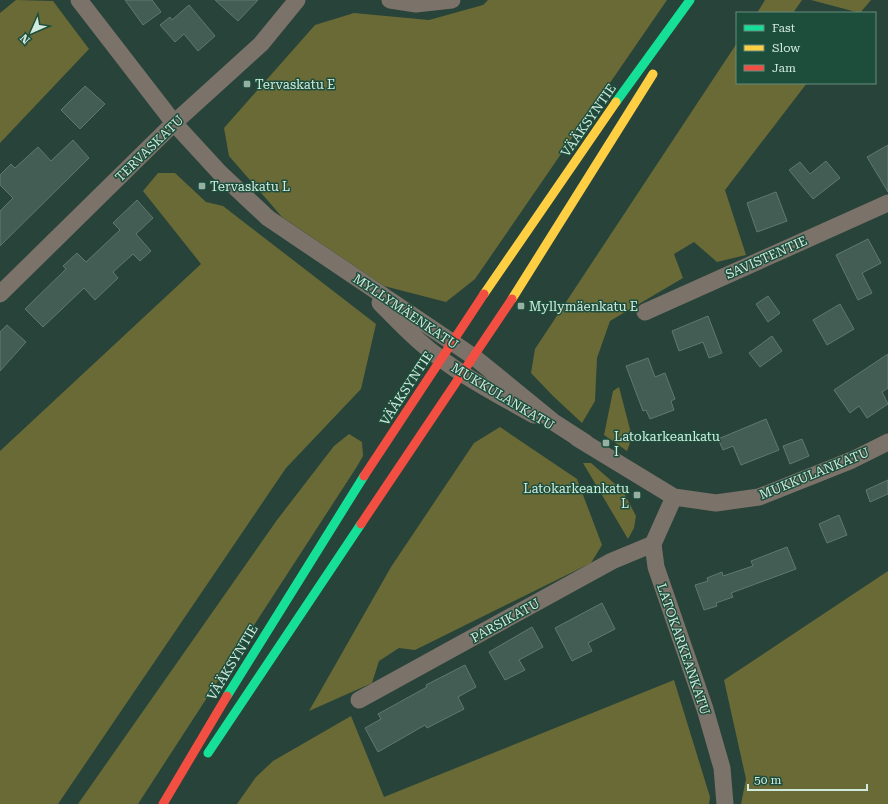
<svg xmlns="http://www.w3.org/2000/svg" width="888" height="804" viewBox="0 0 888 804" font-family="'Roboto Serif',serif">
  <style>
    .green { fill: #6a6a36 }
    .building { fill: #435c54; stroke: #607872 }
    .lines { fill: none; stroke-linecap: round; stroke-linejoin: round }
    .street { stroke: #7b726a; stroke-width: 17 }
    .fast { stroke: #16e098; stroke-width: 9 }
    .slow { stroke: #ffcf43; stroke-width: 9 }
    .jam { stroke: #f24e42; stroke-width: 9 }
    .poi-dot { fill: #96b0a4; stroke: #1d4e3c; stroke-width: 1.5 }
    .labels { text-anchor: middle; stroke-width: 3; stroke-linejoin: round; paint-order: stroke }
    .poi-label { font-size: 13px; fill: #d1eade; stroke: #1d4e3c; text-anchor: start }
    .street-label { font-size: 13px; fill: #d1eade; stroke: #1d4e3c }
  </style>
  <rect width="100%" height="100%" fill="#284339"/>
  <!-- green -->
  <path class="green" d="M 16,0 L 53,1 L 89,49 L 0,143 L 0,13 Z
    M 488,0 L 667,0 L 475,279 L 446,302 L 384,286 L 282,217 L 229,156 L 224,128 L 315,25 L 354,13 L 429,20 L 483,5 Z
    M 765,0 L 802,0 L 793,13 L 757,13 Z
    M 811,0 L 871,0 L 860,13 Z
    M 737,43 L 737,83 L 807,83 L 725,190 L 746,255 L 717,262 L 694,242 L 674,254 L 683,278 L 610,321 L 597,358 L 595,401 L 582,423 L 553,396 L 531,373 L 535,349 Z
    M 158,173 L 175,173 L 206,202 L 223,206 L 376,324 L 361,389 L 286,468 L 58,804 L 0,804 L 0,451 L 201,264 L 143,191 Z
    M 619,387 L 632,437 L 627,451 L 604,435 L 613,391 Z
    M 500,427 L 577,479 L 602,545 L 591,563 L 415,650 L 399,648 L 379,661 L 372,683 L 309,711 L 391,567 L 474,443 Z
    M 349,434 L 362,442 L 363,456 L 356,468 L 138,804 L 78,804 L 277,520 L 334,446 Z
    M 583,463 L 591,463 L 623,491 L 636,516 L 634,528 L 628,539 Z
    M 888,571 L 888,804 L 741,804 L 746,779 L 724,680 Z
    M 674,680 L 710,797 L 709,804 L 237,804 L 256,777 L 273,761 L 351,716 L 384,797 Z"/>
  <!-- building -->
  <path class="building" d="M 125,0 L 152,0 L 161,12 L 143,25 Z
    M 215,0 L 258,0 L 238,21 Z
    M 189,5 L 215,36 L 198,51 L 184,34 L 175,42 L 160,25 L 170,17 L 172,20 Z
    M 85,86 L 105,104 L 80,129 L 61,110 Z
    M 73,140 L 89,158 L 0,246 L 0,211 L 13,198 L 0,185 L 0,175 L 11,164 L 15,168 L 38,147 L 51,161 Z
    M 888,145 L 888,192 L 867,157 Z
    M 826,161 L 840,178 L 813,199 L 789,170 L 800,162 L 810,174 Z
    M 776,192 L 787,221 L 757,232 L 747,203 Z
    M 137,200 L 153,218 L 136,234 L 151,251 L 140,261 L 133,254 L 113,272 L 118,278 L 95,300 L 84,288 L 43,327 L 25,309 L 66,269 L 63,266 L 77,253 L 86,262 L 120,230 L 113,223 Z
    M 868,239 L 881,263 L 862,273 L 872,293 L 858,300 L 836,255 Z
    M 768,296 L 780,313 L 768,322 L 756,304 Z
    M 840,304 L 854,329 L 827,345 L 813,320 Z
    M 708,316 L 722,353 L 709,358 L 703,342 L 679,351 L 672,331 Z
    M 7,325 L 26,342 L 0,371 L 0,332 Z
    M 772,336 L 782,351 L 760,367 L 749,353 Z
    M 888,354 L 888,388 L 882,392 L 888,404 L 867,418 L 859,406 L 850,413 L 834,390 Z
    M 648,358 L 655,377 L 665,373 L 675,399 L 671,401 L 674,410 L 650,419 L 646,410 L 643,411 L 626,366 Z
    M 766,419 L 779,450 L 741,465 L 733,446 L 723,450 L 718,439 Z
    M 802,439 L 809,456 L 790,464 L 783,446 Z
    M 888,480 L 888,494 L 870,502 L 866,490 Z
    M 839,515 L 847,535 L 827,543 L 819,524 Z
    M 787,547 L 796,569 L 731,593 L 733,597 L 716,603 L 717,606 L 704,610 L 695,585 L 708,581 L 707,578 L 722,572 L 723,576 L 753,566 L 751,561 Z
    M 602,603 L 615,629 L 588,643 L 592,651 L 572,661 L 555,628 Z
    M 532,627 L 543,647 L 519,660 L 525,670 L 505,680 L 489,652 Z
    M 465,665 L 476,687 L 458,697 L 464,709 L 427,728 L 425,725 L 378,752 L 365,728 L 381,719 L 378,714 L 427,687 L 426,685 Z"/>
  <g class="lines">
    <!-- street -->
    <path class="street" d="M 79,0 L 174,123 L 220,173 L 268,218 L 474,357 L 555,423 L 586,443
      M 390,0 L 416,4 L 452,0
      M 0,294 L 174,123 L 261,44 L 297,0
      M 380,303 C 393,316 406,330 420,342 C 454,372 495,393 534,415
      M 645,312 L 888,203
      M 577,438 L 674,497 L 716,503 L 759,497 L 852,460 L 888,442
      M 674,497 L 653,544 L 656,567 L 705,709 L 722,768 L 725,804
      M 359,700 L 612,561 L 653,544"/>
    <!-- fast -->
    <path class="fast" d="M 616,102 L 690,0
      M 227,696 L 364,476
      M 208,753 L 361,524"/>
    <!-- slow -->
    <path class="slow" d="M 484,294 L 616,102
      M 512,299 L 653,74"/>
    <!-- jam -->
    <path class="jam" d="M 364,476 L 484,294
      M 361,524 L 512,299
      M 163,804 L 227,696"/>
  </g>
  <!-- markers -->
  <g class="poi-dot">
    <rect x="243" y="80" width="8" height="8" rx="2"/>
    <rect x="198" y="182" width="8" height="8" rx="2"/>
    <rect x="517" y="302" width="8" height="8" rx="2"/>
    <rect x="602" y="439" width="8" height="8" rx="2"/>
    <rect x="633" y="491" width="8" height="8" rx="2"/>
  </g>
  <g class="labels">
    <!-- poi labels -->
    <g class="poi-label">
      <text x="255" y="89">Tervaskatu E</text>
      <text x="210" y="191">Tervaskatu L</text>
      <text x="529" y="311">Myllymäenkatu E</text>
      <text x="614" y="441">Latokarkeankatu<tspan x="614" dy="15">I</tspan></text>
      <text x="629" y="493" text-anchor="end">Latokarkeankatu<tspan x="629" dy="15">L</tspan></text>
    </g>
    <!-- street labels -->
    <g class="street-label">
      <text transform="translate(588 120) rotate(-55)" y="5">VÄÄKSYNTIE</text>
      <text transform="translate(149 148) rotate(-44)" y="5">TERVASKATU</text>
      <text transform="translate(766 257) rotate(-24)" y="5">SAVISTENTIE</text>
      <text transform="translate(406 311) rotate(34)" y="5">MYLLYMÄENKATU</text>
      <text transform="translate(406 388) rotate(-57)" y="5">VÄÄKSYNTIE</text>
      <text transform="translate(503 396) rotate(31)" y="5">MUKKULANKATU</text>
      <text transform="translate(814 473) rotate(-22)" y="5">MUKKULANKATU</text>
      <text transform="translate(505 620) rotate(-29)" y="5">PARSIKATU</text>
      <text transform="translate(684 649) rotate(71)" y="5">LATOKARKEANKATU</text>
      <text transform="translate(232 662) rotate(-59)" y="5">VÄÄKSYNTIE</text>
    </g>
  </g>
  <!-- legend -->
  <rect x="736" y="12" width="140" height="72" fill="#1d4e3c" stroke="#658c7d"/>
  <rect x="744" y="25" width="20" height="6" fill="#16e098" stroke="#658c7d"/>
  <text x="772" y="32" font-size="12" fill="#d1eade">Fast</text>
  <rect x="744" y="45" width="20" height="6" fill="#ffcf43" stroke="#658c7d"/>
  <text x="772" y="52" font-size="12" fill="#d1eade">Slow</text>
  <rect x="744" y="65" width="20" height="6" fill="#f24e42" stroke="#658c7d"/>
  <text x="772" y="72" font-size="12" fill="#d1eade">Jam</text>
  <!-- north arrow -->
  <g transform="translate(32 32) rotate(225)" stroke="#1d4e3c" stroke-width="3" paint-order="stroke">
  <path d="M0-3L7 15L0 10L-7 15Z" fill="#d1eade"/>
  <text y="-6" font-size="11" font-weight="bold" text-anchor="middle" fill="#d1eade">N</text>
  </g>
  <!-- scale -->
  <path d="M748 784v6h119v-6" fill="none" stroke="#d1eade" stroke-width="2"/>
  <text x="754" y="784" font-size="12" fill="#d1eade" stroke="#1d4e3c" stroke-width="3" paint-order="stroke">50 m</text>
</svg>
